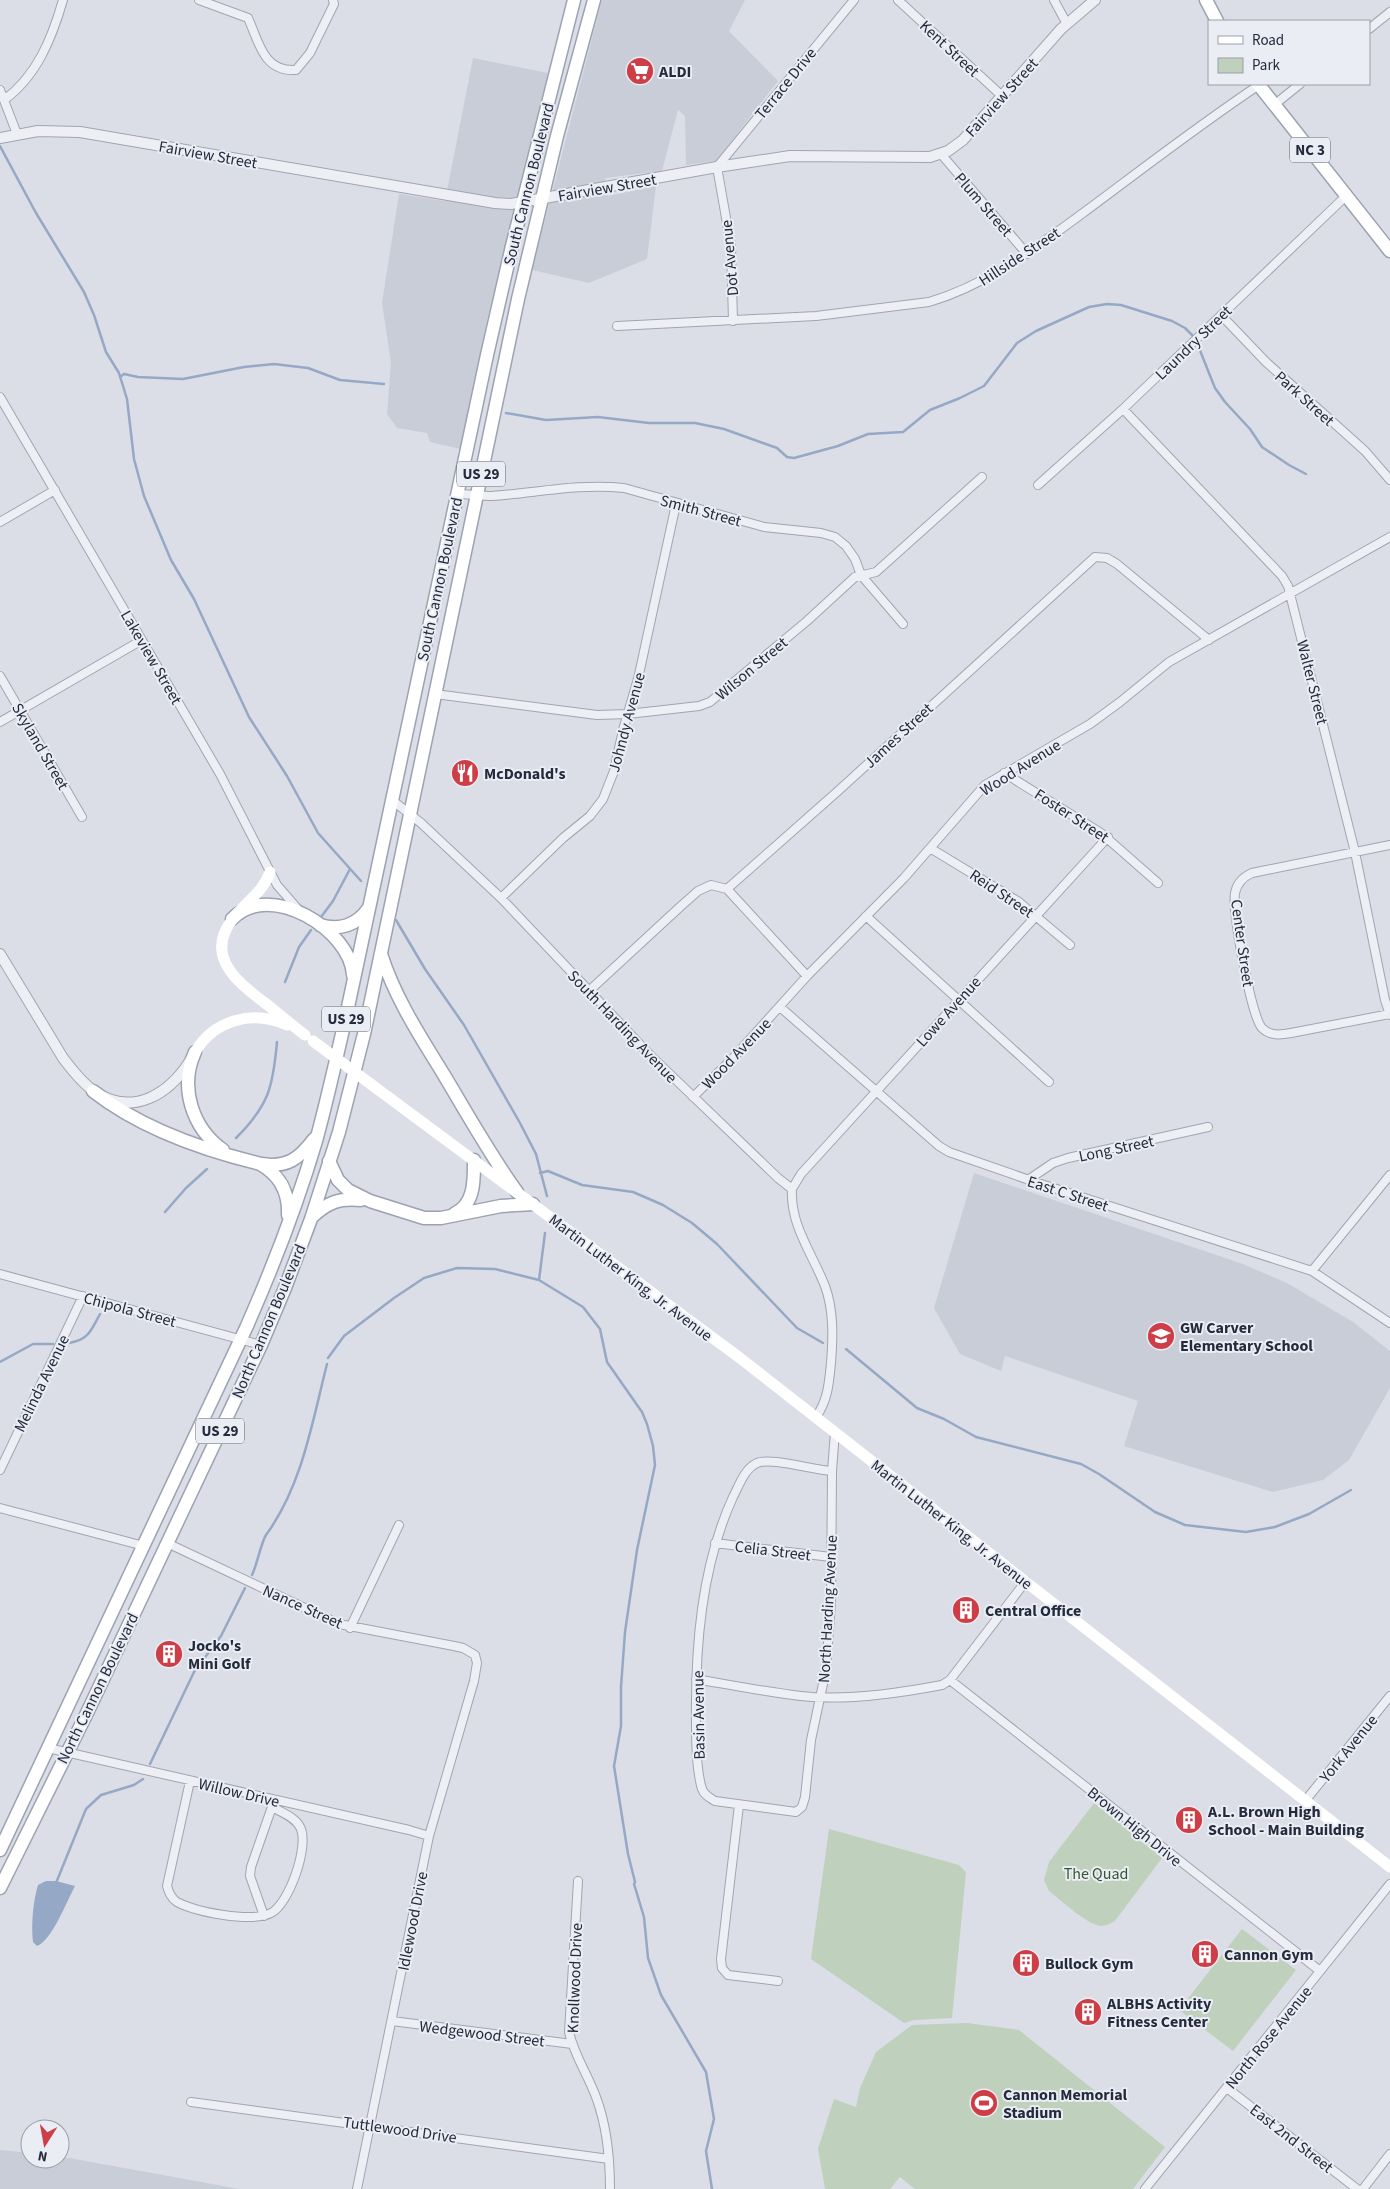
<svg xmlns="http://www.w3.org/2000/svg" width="1390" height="2189" viewBox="0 0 1390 2189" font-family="'Source Sans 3',sans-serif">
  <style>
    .built { fill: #c9cdd8 }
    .green { fill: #bfd0bc }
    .water { fill: #95a9c6 }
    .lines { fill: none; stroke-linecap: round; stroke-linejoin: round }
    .stream { stroke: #95a9c6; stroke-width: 2.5 }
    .minor-casing { stroke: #a1a5b0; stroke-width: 10 }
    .tertiary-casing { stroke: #a1a5b0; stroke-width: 12 }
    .primary-casing { stroke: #9ba2b1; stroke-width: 15 }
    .minor { stroke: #eeeff4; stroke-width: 8 }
    .tertiary { stroke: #eeeff4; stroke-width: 10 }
    .secondary { stroke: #fff; stroke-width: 11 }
    .primary { stroke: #fff; stroke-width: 12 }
    .secondary-bridge { stroke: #fff; stroke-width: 11 }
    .labels { text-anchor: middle; stroke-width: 4; stroke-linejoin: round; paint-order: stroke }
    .shield { fill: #eaedf4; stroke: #606573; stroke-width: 1 }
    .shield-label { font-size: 15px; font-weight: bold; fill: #252b3c }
    .street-label { font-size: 16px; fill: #252b3c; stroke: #eaedf4 }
    .poi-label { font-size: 16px; font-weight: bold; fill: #252b3c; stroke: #eaedf4; text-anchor: start }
    .park-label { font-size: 16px; fill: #365733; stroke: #eaedf4 }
  </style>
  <rect width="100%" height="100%" fill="#dbdee6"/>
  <!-- built -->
  <path class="built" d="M 602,0 L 745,0 L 729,31 L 778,81 L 716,161 L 686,165 L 685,116 L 678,110 L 662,171 L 605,178 L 608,196 L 656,186 L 647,259 L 589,283 L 532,270 Z
    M 473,58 L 548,73 L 487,320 L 461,449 L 430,442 L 427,433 L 397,428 L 387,414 L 391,363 L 382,303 L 399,194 L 445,201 Z
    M 974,1173 L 1243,1264 L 1287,1283 L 1353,1322 L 1390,1351 L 1390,1388 L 1349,1460 L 1323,1480 L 1273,1492 L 1124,1446 L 1138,1401 L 1005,1356 L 1001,1371 L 960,1354 L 934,1308 Z
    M 0,2150 L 30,2153 L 30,2159 L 69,2158 L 240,2189 L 0,2189 Z"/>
  <!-- green -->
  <path class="green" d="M 1094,1803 L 1162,1858 L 1115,1921 L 1107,1925 L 1100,1926 L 1091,1923 L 1076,1913 L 1049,1891 L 1044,1880 L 1049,1862 Z
    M 829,1829 L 959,1865 L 966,1872 L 952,2018 L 914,2020 L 904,2023 L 811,1959 Z
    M 1242,1929 L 1296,1970 L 1233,2051 L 1179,2010 Z
    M 967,2023 L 1019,2030 L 1165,2147 L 1133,2189 L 915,2189 L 900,2177 L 890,2189 L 825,2189 L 818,2149 L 834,2099 L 856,2107 L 860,2088 L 876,2052 L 912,2025 Z"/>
  <!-- water -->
  <path class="water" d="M 46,1881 L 56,1881 L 75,1886 C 68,1899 51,1942 37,1946 L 33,1942 C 31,1924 33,1902 38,1885 Z"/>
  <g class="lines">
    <!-- stream -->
    <path class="stream" d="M 0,146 L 36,213 L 84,292 L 94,315 L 106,352 L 119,373 L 127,399 L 134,459 L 144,496 L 171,560 L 194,599 L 249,717 L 287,776 L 318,833 L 361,881
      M 120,377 L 124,374 L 138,377 L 183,379 L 244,367 L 274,364 L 308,368 L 340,380 L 384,384
      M 506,413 L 546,420 L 598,417 L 649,423 L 695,423 L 724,429 L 777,448 L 787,457 L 794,458 L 838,446 L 868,434 L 903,432 L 930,410 L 960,398 L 984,386 L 1017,343 L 1036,331 L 1089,307 L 1107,304 L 1121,305 L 1172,321 L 1185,328 L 1195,338 L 1215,388 L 1225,402 L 1250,429 L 1262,447 L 1289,465 L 1306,474
      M 321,917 L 333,901 L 350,869
      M 396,920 L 425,969 L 464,1025 L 520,1123 L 536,1154 L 547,1196
      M 285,982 L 299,947 L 311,930
      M 236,1138 C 269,1105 273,1087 277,1042
      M 540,1173 L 548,1171 L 582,1185 L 633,1192 L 663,1205 L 692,1223 L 717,1244 L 797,1328 L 823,1343
      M 165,1212 L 186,1188 L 207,1169
      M 539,1280 L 545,1233
      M 69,1343 C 89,1340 91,1330 100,1314
      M 846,1349 L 917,1408 L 944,1419 L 976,1437 L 1081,1464 L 1099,1474 L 1155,1512 L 1185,1525 L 1246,1532 L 1275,1527 L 1309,1514 L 1351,1490
      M 328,1358 L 344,1336 L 394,1298 L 424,1278 L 457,1268 L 495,1269 L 539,1280 L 583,1307 L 600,1329 L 607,1362 L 642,1412 L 647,1424 L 653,1446 L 655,1465 L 637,1550 L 625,1632 L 621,1687 L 621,1726 L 614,1766 L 628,1854 L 635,1882 L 634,1884 L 644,1917 L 648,1958 L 661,1995 L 706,2072 L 714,2119 L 706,2151 L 712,2189
      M 0,1362 L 33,1344 L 53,1344
      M 252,1575 C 257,1565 261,1543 266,1535 C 302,1486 312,1423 327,1364
      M 150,1764 L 194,1672 L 221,1636 L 245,1588
      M 56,1883 L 86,1809 L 101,1795 L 134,1785 L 143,1779"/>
    <defs>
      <path id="minor" d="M 199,0 L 248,18 C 259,42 263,72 296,70 L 310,53 L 334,4 L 333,0
        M 898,0 L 1002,96
        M 1054,0 L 1067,24
        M 1369,29 L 1390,12
        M 0,90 L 17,134
        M 4,100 C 37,76 52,38 63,0
        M 1274,105 L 1300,84
        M 941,154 L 1027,254
        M 1221,315 L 1266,362 L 1365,451 L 1390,480
        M 733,321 L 731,246 L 717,167 L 854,0
        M 617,326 L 816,316 L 929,302 C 987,285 1035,248 1083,213 C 1141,170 1199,125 1259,85
        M 0,397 L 220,774 L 277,885 L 297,908
        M 1123,409 L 1282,576 L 1288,586 L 1355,852 L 1385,1000 L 1390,1015
        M 1038,485 L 1123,409 L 1346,196
        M 457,494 C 468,494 480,496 492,496 C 536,493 579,483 624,488 L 764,527 L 821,533 L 835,537 L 846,546 L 855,559 L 861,575 L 903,624
        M 0,522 L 55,490
        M 0,676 L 82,817
        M 435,694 L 597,715 L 628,714 L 699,706 L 710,702 L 807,621 L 855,577 L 876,572 L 982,477
        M 0,722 L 142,640
        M 1004,773 L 1101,833 L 1158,883
        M 392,800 L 421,823 L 501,898 L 651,1056 L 778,1178 L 792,1189 C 790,1225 812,1253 825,1286 C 834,1311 833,1337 831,1363 C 829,1383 828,1400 816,1417
        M 930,848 L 1019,902 L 1070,945
        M 727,889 L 838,791 L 1095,557 L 1107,558 L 1117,564 L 1209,640
        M 501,898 L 563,838 L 590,816 L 603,799 L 614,771 L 623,730 L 638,679 L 676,504
        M 866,916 L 1049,1082
        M 590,990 L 681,906 L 698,891 L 711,885 L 727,889 L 807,976
        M 780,1007 L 939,1146 L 949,1152 L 1035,1182 L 1312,1271 L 1390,1323
        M 1390,1014 L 1291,1033 C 1280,1035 1270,1036 1262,1028 C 1251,1016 1232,911 1235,893 C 1237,883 1243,877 1252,873 L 1390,845
        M 693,1097 L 734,1057 L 807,976 L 904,878 L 985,785 L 1090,724 L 1120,702 L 1169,662 L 1390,537
        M 1028,1180 L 1053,1163 L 1068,1158 L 1208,1127
        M 792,1189 L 801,1174 L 1108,837
        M 1312,1271 L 1390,1175
        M 0,1274 L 261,1345
        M 0,1470 L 83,1296
        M 832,1471 C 812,1470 772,1457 757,1463 C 744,1469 739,1486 733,1497 C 701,1567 695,1648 696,1724 C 696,1742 697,1773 702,1789 C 704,1795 710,1798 715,1801 L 796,1812 L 802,1807 L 805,1797 L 811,1740 L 826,1670 L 831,1602 L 832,1471 L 835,1432
        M 0,1508 L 144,1546
        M 167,1543 L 339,1624 L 454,1646 L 463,1648 L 475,1655 L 477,1663 L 474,1681 L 429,1836 L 357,2189
        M 715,1543 L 831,1557
        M 350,1628 L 399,1525
        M 696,1679 C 731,1685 766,1692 801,1696 C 843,1701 900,1693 942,1685 L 950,1680 L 1026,1581
        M 950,1680 L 1320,1971
        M 48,1748 L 409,1830 L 429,1836
        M 190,1781 L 167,1886 C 169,1893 171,1898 177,1902 C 196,1912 251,1923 271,1913 C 289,1904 310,1845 300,1827 C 295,1817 281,1812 272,1807
        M 1305,1801 L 1390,1696
        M 739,1805 L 721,1959 L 722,1968 L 728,1975 L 778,1981
        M 578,1881 L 569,2032 C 574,2055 588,2075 596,2097 C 607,2126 610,2158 610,2189
        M 264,1916 L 250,1876 L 251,1867 L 273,1804
        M 392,2021 L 572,2044
        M 1227,2088 L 1357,2189
        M 191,2102 L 609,2159
        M 1145,2189 L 1390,1884
        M 1363,2189 L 1390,2154"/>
      <path id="tertiary" d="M 0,138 L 38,131 L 80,132 L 495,203 L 511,204 L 717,167 L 790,156 L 930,157 L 948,151 L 963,140 L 1061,29 L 1095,0
        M 0,954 L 63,1058 C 72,1070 82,1083 95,1092 C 133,1117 169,1094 190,1061"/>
      <path id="primary" d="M 1206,0 L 1217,21
        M 1258,84 L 1390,251
        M 232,919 C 270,879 351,931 353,975
        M 320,925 C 339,931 357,925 368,909
        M 381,954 C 395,998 420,1036 444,1075 C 468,1115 490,1155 517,1192
        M 195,1052 C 179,1087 192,1128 223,1150
        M 93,1091 C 140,1128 203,1150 261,1164 C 287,1168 299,1159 314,1139
        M 329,1161 L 338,1180 L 348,1190 L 370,1201 L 424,1218 L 441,1218 L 501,1206 L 533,1204
        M 260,1164 C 280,1175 289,1193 288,1215
        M 454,1214 C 475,1204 474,1181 474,1160
        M 312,1217 C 328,1202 339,1198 361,1200
        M 0,1850 L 246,1328 C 273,1267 297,1205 316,1141 C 328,1097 338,1052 348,1007 L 487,355 L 512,246 L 574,0
        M 0,1888 L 87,1713 L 261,1345 L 285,1288 L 311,1219 L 339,1132 L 364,1034 L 518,299 L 557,136 L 594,0"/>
    </defs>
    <!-- minor casing -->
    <use href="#minor" class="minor-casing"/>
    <!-- tertiary casing -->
    <use href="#tertiary" class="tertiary-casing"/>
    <!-- primary casing -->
    <use href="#primary" class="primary-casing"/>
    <!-- minor -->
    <use href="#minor" class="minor"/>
    <!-- tertiary -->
    <use href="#tertiary" class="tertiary"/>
    <!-- secondary -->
    <path class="secondary" d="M 270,872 C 263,893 244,903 232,920 C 203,958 241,985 269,1006 C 281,1016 293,1026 305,1035
      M 195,1052 C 215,1019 253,1010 287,1025
      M 372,1085 L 740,1358 L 1390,1867"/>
    <!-- primary -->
    <use href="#primary" class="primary"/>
    <!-- secondary-bridge -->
    <path class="secondary-bridge" d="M 313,1041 L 372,1085"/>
  </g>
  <!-- icons -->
  <defs>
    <symbol id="supermarket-disc" viewBox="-11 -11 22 22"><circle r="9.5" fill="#cd3e47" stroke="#eaedf4"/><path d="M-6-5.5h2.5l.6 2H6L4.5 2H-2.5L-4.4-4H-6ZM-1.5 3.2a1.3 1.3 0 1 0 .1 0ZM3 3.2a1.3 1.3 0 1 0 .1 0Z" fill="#fff"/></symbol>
    <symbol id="restaurant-disc" viewBox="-11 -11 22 22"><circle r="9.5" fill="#cd3e47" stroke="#eaedf4"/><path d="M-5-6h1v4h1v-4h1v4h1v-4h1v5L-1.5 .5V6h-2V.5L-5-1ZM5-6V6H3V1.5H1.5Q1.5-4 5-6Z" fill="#fff"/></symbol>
    <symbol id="school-disc" viewBox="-11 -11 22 22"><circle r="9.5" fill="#cd3e47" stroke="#eaedf4"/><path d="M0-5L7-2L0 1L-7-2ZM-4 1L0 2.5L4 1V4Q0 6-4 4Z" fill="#fff"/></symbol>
    <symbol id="building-disc" viewBox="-11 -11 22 22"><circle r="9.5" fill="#cd3e47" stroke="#eaedf4"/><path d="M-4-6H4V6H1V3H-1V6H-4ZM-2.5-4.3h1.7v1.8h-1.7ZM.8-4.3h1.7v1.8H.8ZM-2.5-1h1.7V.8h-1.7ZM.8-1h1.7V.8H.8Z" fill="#fff"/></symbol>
    <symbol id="stadium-disc" viewBox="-11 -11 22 22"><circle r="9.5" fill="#cd3e47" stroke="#eaedf4"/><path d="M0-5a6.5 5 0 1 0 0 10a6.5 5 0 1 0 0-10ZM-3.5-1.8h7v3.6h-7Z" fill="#fff"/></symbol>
  </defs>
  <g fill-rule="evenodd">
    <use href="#supermarket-disc" x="624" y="55" width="32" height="32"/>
    <use href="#restaurant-disc" x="449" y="757" width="32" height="32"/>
    <use href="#school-disc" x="1145" y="1320" width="32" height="32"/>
    <use href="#building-disc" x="950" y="1594" width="32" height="32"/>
    <use href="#building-disc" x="153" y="1638" width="32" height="32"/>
    <use href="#building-disc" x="1173" y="1804" width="32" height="32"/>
    <use href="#building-disc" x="1189" y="1938" width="32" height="32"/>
    <use href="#building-disc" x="1010" y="1947" width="32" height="32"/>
    <use href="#building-disc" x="1072" y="1996" width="32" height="32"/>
    <use href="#stadium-disc" x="968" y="2087" width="32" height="32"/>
  </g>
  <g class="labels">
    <!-- shield labels -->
    <g class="shield">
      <rect x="1290" y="137.5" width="40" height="25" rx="4"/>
      <rect x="457" y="461.5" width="48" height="25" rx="4"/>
      <rect x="322" y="1006.5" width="48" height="25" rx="4"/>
      <rect x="196" y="1418.5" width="48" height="25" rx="4"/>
    </g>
    <g class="shield-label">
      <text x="1310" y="155">NC 3</text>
      <text x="481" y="479">US 29</text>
      <text x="346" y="1024">US 29</text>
      <text x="220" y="1436">US 29</text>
    </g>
    <!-- street labels -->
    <g class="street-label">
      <text transform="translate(950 48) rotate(43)" y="6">Kent Street</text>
      <text transform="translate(785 83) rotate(-51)" y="6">Terrace Drive</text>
      <text transform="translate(1001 97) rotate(-48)" y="6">Fairview Street</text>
      <text transform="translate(208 154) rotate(10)" y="6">Fairview Street</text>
      <text transform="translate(528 184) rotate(-76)" y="6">South Cannon Boulevard</text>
      <text transform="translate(607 187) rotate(-10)" y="6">Fairview Street</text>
      <text transform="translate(984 204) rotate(49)" y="6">Plum Street</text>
      <text transform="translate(1019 256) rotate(-33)" y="6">Hillside Street</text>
      <text transform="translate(729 258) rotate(-95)" y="6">Dot Avenue</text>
      <text transform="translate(1193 342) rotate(-44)" y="6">Laundry Street</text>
      <text transform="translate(1305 398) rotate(42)" y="6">Park Street</text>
      <text transform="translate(701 510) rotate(15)" y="6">Smith Street</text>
      <text transform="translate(439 579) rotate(-78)" y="6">South Cannon Boulevard</text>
      <text transform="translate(152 657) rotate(60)" y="6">Lakeview Street</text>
      <text transform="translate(751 668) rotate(-40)" y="6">Wilson Street</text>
      <text transform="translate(1313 682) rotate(76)" y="6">Walter Street</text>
      <text transform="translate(626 722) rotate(-75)" y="6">Johndy Avenue</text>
      <text transform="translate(898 735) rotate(-43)" y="6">James Street</text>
      <text transform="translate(41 746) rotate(60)" y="6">Skyland Street</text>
      <text transform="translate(1020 767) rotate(-32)" y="6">Wood Avenue</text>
      <text transform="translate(1072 815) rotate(33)" y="6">Foster Street</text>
      <text transform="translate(1002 893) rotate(34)" y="6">Reid Street</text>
      <text transform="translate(1243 943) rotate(82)" y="6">Center Street</text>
      <text transform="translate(948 1011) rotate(-48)" y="6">Lowe Avenue</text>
      <text transform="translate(623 1026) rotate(46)" y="6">South Harding Avenue</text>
      <text transform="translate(736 1053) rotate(-46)" y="6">Wood Avenue</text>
      <text transform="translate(1116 1148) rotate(-12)" y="6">Long Street</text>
      <text transform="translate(1068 1193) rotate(18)" y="6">East C Street</text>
      <text transform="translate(631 1277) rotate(37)" y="6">Martin Luther King, Jr. Avenue</text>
      <text transform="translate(130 1309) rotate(15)" y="6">Chipola Street</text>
      <text transform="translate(268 1321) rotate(-67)" y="6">North Cannon Boulevard</text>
      <text transform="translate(41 1383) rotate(-64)" y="6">Melinda Avenue</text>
      <text transform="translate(952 1524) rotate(38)" y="6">Martin Luther King, Jr. Avenue</text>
      <text transform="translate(773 1550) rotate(7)" y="6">Celia Street</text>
      <text transform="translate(303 1606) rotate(24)" y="6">Nance Street</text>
      <text transform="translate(827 1609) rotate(-87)" y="6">North Harding Avenue</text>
      <text transform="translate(97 1688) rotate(-64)" y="6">North Cannon Boulevard</text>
      <text transform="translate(698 1715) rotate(-91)" y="6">Basin Avenue</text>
      <text transform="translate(1348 1748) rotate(-51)" y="6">York Avenue</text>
      <text transform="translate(239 1792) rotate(13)" y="6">Willow Drive</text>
      <text transform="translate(1135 1826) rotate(39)" y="6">Brown High Drive</text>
      <text transform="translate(412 1921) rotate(-79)" y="6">Idlewood Drive</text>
      <text transform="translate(574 1978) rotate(-88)" y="6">Knollwood Drive</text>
      <text transform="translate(482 2033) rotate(7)" y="6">Wedgewood Street</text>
      <text transform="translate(1268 2037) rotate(-51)" y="6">North Rose Avenue</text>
      <text transform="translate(400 2129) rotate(8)" y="6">Tuttlewood Drive</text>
      <text transform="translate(1292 2138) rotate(38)" y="6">East 2nd Street</text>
    </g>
    <!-- poi labels -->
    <g class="poi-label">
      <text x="659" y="77">ALDI</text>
      <text x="484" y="779">McDonald's</text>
      <text x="1180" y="1333">GW Carver<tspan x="1180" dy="18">Elementary School</tspan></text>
      <text x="985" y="1616">Central Office</text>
      <text x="188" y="1651">Jocko's<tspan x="188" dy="18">Mini Golf</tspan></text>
      <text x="1208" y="1817">A.L. Brown High<tspan x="1208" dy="18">School - Main Building</tspan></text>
      <text x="1224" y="1960">Cannon Gym</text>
      <text x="1045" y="1969">Bullock Gym</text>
      <text x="1107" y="2009">ALBHS Activity<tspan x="1107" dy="18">Fitness Center</tspan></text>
      <text x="1003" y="2100">Cannon Memorial<tspan x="1003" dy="18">Stadium</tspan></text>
    </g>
    <!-- park labels -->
    <g class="park-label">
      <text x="1096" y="1879">The Quad</text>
    </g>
  </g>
  <!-- legend -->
  <rect x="1208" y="20" width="162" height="65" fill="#eaedf4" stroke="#9b9faa"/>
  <rect x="1218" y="36" width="25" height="8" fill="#ffffff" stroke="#9b9faa"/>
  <text x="1252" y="45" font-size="15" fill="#252b3c">Road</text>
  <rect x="1218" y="58" width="25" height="15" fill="#bfd0bc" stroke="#9b9faa"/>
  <text x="1252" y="70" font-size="15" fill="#252b3c">Park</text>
  <!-- north arrow -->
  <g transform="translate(45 2144) rotate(191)"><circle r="24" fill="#eaedf4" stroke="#9b9faa"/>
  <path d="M0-4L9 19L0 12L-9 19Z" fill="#cd3e47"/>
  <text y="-8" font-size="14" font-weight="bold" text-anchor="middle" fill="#252b3c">N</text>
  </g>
</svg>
